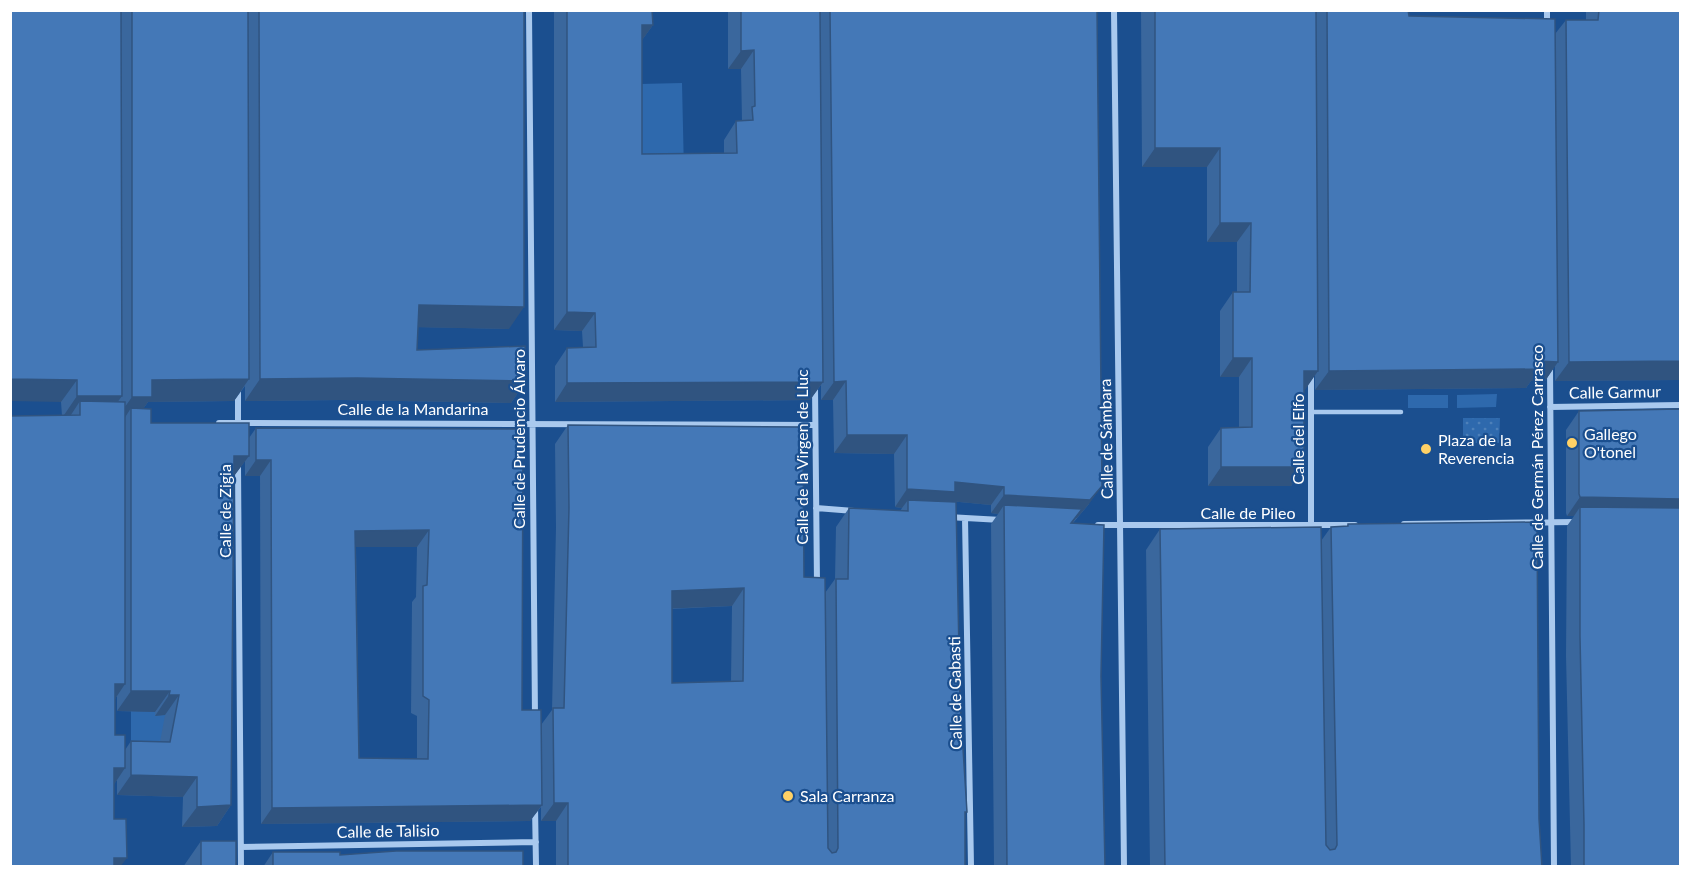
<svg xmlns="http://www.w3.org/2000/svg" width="1691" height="877" viewBox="0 0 1691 877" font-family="Lato,sans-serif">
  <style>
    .park { fill: url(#park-dots) }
    .garden { fill: #2e69ad }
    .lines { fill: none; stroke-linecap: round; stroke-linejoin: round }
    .lane { stroke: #a9c9ee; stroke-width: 4.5 }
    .street { stroke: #a9c9ee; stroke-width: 6 }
    .wall { fill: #3a679d; fill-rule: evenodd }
    .shaded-wall { fill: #305480 }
    .building { fill: #4478b7; stroke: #305480; stroke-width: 1.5; fill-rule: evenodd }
    .poi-dot { fill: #ffd166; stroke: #1b4f8f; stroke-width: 2 }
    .labels { text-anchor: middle; stroke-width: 4.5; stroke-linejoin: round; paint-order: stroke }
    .street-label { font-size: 16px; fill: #fff; stroke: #1b4f8f }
    .poi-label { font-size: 16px; fill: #fff; stroke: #1b4f8f; text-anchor: start }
  </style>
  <defs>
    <pattern id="park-dots" width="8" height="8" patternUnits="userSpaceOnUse" patternTransform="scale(1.5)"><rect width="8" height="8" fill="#2e69ad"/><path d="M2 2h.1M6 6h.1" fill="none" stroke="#4d80b9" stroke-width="1.8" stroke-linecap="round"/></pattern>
  </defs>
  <rect width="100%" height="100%" fill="#1b4f8f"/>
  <!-- park -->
  <path class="park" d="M 1463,418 L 1500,418 L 1499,443 L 1463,443 Z"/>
  <!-- garden -->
  <path class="garden" d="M 682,83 L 684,172 L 642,172 L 640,84 Z
    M 1497,394 L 1496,407 L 1457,408 L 1457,395 Z
    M 1408,395 L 1448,395 L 1448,408 L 1408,408 Z
    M 131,711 L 155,712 L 170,715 L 182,733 L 131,762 Z"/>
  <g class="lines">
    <!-- lane -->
    <path class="lane" d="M 1312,412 L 1401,412"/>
    <!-- street -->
    <path class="street" d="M 529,10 L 535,718
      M 1114,10 L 1124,866
      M 1547,10 L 1547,25
      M 1550,368 L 1554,866
      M 1311,375 L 1311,530
      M 815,387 L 817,584
      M 238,390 L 238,431
      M 1550,407 L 1680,405
      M 219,423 L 815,425
      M 238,465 L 241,866
      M 816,508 L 854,511
      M 948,517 L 1001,520
      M 965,518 L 971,866
      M 1404,524 L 1577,522
      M 1098,525 L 1355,525
      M 535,806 L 536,866
      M 241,847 L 536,842"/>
  </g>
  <!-- wall -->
  <path class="wall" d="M 10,10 L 524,10 L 509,329 L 418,327 L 417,350 L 526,381 L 511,403 L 342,400 L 245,401 L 245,386 L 234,401 L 148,402 L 143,409 L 151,423 L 249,438 L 256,428 L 523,429 L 522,710 L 541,725 L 552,710 L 556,527 L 555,444 L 568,425 L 804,577 L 825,593 L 835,579 L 836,527 L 849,508 L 900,511 L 902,508 L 895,507 L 894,454 L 834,453 L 833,400 L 821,400 L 821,385 L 810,400 L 555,402 L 555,366 L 567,348 L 583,347 L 582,331 L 554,330 L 554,10 L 652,10 L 653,25 L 642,40 L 642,154 L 724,153 L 724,140 L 736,121 L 742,121 L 741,69 L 728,69 L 728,10 L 1097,10 L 1089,504 L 1073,523 L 1101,676 L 1105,867 L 994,867 L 991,524 L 998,514 L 991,513 L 991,505 L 949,501 L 965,815 L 965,867 L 556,867 L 556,821 L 541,821 L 541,807 L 530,821 L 261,824 L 260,476 L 245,476 L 245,461 L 234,476 L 231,805 L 217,826 L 182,827 L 183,797 L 117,795 L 117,780 L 114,784 L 114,819 L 120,867 L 62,416 L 61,402 ZM 356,547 L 417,547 L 416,597 L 412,602 L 411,713 L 417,716 L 417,759 L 359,758 ZM 732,606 L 731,681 L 672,683 L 672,609 ZM 117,696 L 117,711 L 155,712 L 155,716 L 165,715 L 160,742 L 131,741 L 125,750 L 115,735 L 115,699 Z
    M 1141,10 L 1408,10 L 1409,16 L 1555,34 L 1566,20 L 1586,20 L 1586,10 L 1680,10 L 1680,380 L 1555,381 L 1555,366 L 1545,381 L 1531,381 L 1526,388 L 1315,390 L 1315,375 L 1304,390 L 1304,467 L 1291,486 L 1208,486 L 1208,447 L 1221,428 L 1239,427 L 1239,377 L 1220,377 L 1220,311 L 1233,292 L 1237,292 L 1237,242 L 1207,242 L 1207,167 L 1142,167 Z
    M 1579,411 L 1680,867 L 1571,867 L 1566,656 L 1567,526 L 1574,516 L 1567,516 L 1566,513 L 1566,430 Z
    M 1348,524 L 1539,819 L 1542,867 L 1150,867 L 1146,550 L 1160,529 L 1321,541 L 1331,527 L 1347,526 Z
    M 201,841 L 236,867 L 183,867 Z
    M 273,852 L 340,855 L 523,867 L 263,867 Z"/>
  <!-- shaded-wall -->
  <path class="shaded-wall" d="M 642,25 L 653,25 L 640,43 Z
    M 754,50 L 741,69 L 728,69 L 741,51 Z
    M 1155,148 L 1220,148 L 1207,167 L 1142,167 Z
    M 1220,223 L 1251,223 L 1237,242 L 1207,242 Z
    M 419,305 L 524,307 L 509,329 L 404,327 Z
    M 567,312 L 595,313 L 582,331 L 554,330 Z
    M 1233,358 L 1252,358 L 1239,377 L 1220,377 Z
    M 1539,361 L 1558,362 L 1545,381 L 1531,381 L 1526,388 L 1315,390 L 1329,371 Z
    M 1680,361 L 1680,380 L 1555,381 L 1569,362 Z
    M 1304,371 L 1318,371 L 1305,390 L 1291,390 Z
    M 357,378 L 526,381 L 511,403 L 342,400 L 245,401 L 260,379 Z
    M 10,379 L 77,380 L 61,402 L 10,401 Z
    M 249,379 L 234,401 L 148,402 L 136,419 L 131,408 L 124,419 L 117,418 L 132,397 L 152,380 Z
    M 846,381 L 833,400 L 821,400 L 834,382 Z
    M 823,382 L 810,400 L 555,402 L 567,383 Z
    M 77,396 L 122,396 L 106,418 L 80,415 L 80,401 L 69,418 L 62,418 Z
    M 847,435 L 907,435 L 894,454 L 834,453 Z
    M 234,456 L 249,456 L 234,476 L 220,476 Z
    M 256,460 L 271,460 L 260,476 L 245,476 Z
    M 1221,467 L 1304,467 L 1291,486 L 1208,486 Z
    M 955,482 L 1004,487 L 991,505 L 949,501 L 942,510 L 908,500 L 902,508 L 895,507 L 907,489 Z
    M 1102,486 L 1089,504 L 1077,518 L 1076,518 L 1069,528 L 1004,505 L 998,514 L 991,513 L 1004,495 Z
    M 1680,493 L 1680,511 L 1580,507 L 1574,516 L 1567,516 L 1580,497 Z
    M 429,530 L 417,547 L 344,547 L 355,531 Z
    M 744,588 L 732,606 L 659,609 L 672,591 Z
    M 115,684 L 125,684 L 107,711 Z
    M 131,691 L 170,691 L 155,712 L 117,711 Z
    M 169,695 L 179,695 L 165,715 L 155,716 Z
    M 114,768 L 125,768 L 107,795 Z
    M 131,775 L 197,777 L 183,797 L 117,795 Z
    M 554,803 L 568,803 L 556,821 L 541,821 Z
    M 231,805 L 217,826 L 182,827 L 197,807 Z
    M 542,805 L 530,821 L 261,824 L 272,808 Z
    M 114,858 L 127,858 L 120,867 L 108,867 Z"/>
  <!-- building -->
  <path class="building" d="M 10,10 L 121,10 L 122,396 L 77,396 L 77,380 L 10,379 Z
    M 132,10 L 248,10 L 249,379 L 152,380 L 152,397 L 132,397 Z
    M 259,10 L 524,10 L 524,307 L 419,305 L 417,350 L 525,346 L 526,381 L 357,378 L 260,379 Z
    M 567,10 L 652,10 L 653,25 L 642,25 L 642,154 L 737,153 L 736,121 L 753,120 L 752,107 L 755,106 L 754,50 L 741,51 L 741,10 L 820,10 L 823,382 L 567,383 L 567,348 L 596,347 L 595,313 L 567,312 Z
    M 830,10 L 1097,10 L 1102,486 L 1090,500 L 1004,495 L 1004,487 L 955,482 L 955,492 L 907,489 L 907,435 L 847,435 L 846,381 L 834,382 Z
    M 1155,10 L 1316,10 L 1318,371 L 1304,371 L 1304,467 L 1221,467 L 1221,428 L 1252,427 L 1252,358 L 1233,358 L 1233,292 L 1250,292 L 1251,223 L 1220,223 L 1220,148 L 1155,148 Z
    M 1327,10 L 1408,10 L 1409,16 L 1555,19 L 1558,362 L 1539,361 L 1539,369 L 1329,371 Z
    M 1599,10 L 1680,10 L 1680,361 L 1569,362 L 1566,20 L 1598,20 Z
    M 80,401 L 125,402 L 125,684 L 115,684 L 115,735 L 125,735 L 125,768 L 114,768 L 114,819 L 126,819 L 127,858 L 114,858 L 114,867 L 10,867 L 10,416 L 80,415 Z
    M 131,408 L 151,409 L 151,423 L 249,423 L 249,456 L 234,456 L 231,805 L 197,807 L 197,777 L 131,775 L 131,741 L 170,742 L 179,695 L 169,695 L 170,691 L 131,691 Z
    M 1680,409 L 1680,499 L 1580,497 L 1579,494 L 1579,411 Z
    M 568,425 L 803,427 L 804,577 L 825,578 L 828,848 L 832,853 L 836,852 L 838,848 L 836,579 L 848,579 L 849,508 L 908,511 L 908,500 L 956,502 L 960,701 L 967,812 L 965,812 L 965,867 L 568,867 L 568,803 L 554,803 L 553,708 L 564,708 L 569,508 ZM 744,588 L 743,681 L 672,683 L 672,591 Z
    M 256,428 L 523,429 L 522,710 L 541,710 L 542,805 L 272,808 L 271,460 L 256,460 ZM 429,530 L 427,585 L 423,586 L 423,696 L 429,700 L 428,759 L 359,758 L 355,531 Z
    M 1004,505 L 1082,509 L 1071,523 L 1104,525 L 1101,676 L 1105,867 L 1007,867 Z
    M 1580,507 L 1680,508 L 1680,867 L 1584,867 L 1584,825 L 1580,637 Z
    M 1537,522 L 1539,819 L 1542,867 L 1165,867 L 1160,529 L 1321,527 L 1326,845 L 1330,850 L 1335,849 L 1337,845 L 1331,527 L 1348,526 L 1348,524 Z
    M 201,841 L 236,841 L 236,867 L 201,867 Z
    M 396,851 L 523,851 L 523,867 L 273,867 L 273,852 L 340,852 L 340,855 Z"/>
  <!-- markers -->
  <g class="poi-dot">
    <circle cx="1572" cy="443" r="6"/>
    <circle cx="1426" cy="449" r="6"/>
    <circle cx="788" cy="796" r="6"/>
  </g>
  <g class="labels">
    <!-- street labels -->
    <g class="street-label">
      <text transform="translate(1615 392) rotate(-1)" y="6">Calle Garmur</text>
      <text x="413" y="415">Calle de la Mandarina</text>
      <text transform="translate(519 439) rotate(-90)" y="6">Calle de Prudencio Álvaro</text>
      <text transform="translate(1106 439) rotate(-91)" y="6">Calle de Sámbara</text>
      <text transform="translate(1298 439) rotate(-90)" y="6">Calle del Elfo</text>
      <text transform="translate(802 457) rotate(-90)" y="6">Calle de la Virgen de Lluc</text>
      <text transform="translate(1537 457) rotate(-90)" y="6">Calle de Germán Pérez Carrasco</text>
      <text transform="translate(225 511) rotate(-90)" y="6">Calle de Zigia</text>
      <text x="1248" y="519">Calle de Pileo</text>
      <text transform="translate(955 693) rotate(-91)" y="6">Calle de Gabasti</text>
      <text transform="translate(388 831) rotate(-1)" y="6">Calle de Talisio</text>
    </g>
    <!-- poi labels -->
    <g class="poi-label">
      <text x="1584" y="440">Gallego<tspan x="1584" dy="18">O'tonel</tspan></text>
      <text x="1438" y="446">Plaza de la<tspan x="1438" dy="18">Reverencia</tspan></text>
      <text x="800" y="802">Sala Carranza</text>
    </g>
  </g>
  <!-- border -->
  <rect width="1691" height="877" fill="none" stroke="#ffffff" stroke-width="24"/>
</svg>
